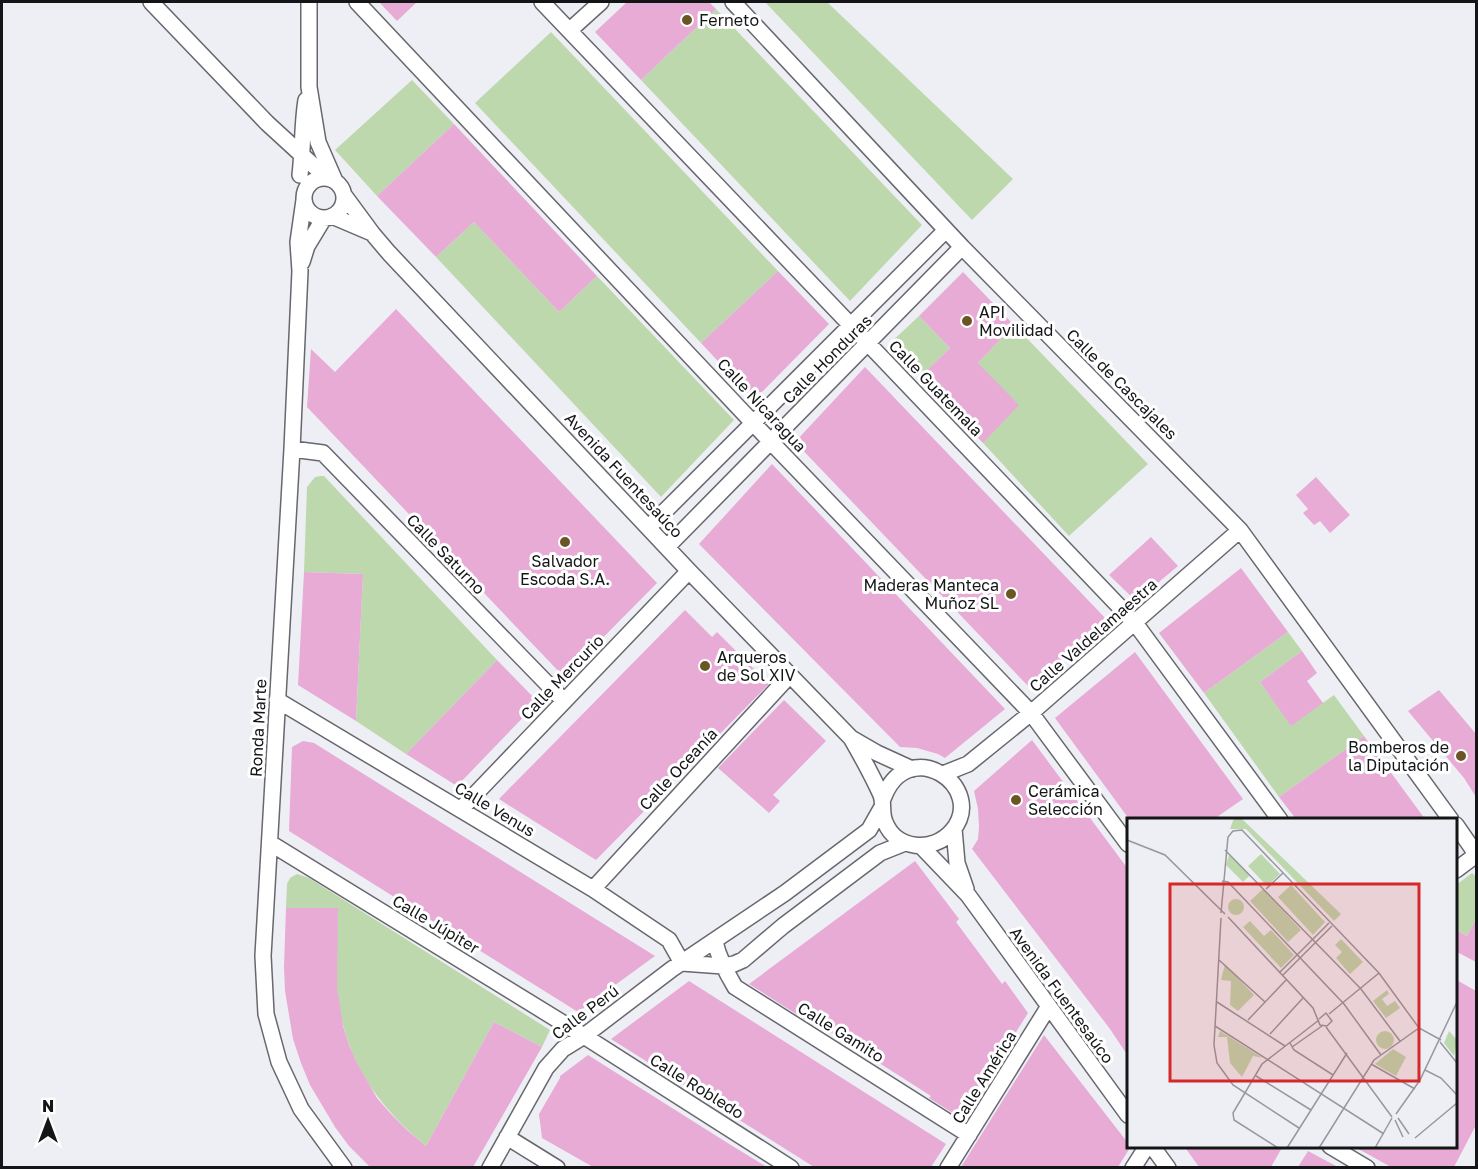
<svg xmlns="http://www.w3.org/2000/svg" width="1478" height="1169" viewBox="0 0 1478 1169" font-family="'Golos Text',sans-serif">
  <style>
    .green { fill: #bed8ae }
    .building { fill: #e7abd6 }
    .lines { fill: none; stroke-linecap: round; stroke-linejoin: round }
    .minor-casing { stroke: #67686e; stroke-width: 18 }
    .minor { stroke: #fff; stroke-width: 15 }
    .poi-dot { fill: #6b5525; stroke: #fff; stroke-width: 2 }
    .labels { text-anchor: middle; stroke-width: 6; stroke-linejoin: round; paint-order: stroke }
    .poi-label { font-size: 16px; fill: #141517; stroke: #fff; text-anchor: start }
    .street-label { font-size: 16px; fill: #141517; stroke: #fff }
    .inset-road { fill: none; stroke: #96989c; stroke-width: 1.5 }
    .view { fill: #d62828; fill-opacity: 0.15; stroke: #d62828; stroke-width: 3 }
    .inset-edge { fill: none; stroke: #141517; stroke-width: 3 }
  </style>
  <rect width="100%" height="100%" fill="#edeff5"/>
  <!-- green -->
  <path class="green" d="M 765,2 L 827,2 L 1013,179 L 972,220 Z
    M 716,9 L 922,225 L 850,301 L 641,80 Z
    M 551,32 L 778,271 L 701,343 L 475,103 Z
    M 412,80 L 454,124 L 377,196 L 335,150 Z
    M 474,222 L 559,312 L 597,276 L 734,420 L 661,497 L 436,257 Z
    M 919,316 L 950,348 L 920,377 L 888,345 Z
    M 1014,325 L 1148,464 L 1069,536 L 983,443 L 978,363 Z
    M 321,476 L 324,476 L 497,660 L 406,754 L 356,721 L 363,574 L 304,572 L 307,487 L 315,477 Z
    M 1288,632 L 1302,651 L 1260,682 L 1291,725 L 1334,695 L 1364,736 L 1279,797 L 1204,693 Z
    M 1472,873 L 1476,876 L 1476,919 L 1467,936 L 1456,929 L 1456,885 Z
    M 297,874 L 309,878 L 550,1030 L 542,1047 L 494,1022 L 426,1146 C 374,1103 342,1055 337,987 C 335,961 337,934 338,908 L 286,908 L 287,884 L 290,878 Z"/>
  <!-- building -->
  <path class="building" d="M 379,2 L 417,2 L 397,21 Z
    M 627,2 L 709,2 L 716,9 L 641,80 L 595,32 Z
    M 454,124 L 597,276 L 559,312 L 474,222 L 436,257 L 377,196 Z
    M 778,271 L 829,324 L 754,400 L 701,343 Z
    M 963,272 L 1014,325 L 978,363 L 1019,405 L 983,443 L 920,377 L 950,348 L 919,316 Z
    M 396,309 L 657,583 L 564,677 L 307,407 L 311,349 L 335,372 Z
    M 865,367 L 1107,620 L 1029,687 L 795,442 Z
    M 772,464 L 1005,709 L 945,758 L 938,754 L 917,748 L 900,747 L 699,544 Z
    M 1316,477 L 1350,515 L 1330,533 L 1320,521 L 1314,525 L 1303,513 L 1308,509 L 1296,495 Z
    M 1151,537 L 1178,566 L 1136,601 L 1109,575 Z
    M 1241,568 L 1288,632 L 1204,693 L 1159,633 Z
    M 304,572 L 363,574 L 356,721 L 298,685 Z
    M 685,610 L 712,637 L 717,632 L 769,684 L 596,860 L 499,799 Z
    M 1302,651 L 1317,673 L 1307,681 L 1323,703 L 1291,726 L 1260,682 Z
    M 1135,652 L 1243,799 L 1214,819 L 1129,819 L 1055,718 Z
    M 497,660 L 538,702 L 457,786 L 406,754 Z
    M 1439,690 L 1476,734 L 1476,797 L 1464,778 L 1408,711 Z
    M 784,700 L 826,741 L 773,795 L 780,801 L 769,813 L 718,768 Z
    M 1364,736 L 1425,819 L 1296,819 L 1279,797 Z
    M 1032,740 L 1128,869 L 1128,1056 L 1110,1029 L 972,849 L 978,839 L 979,827 L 978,809 L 974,791 Z
    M 303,741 L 314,743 L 655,956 L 578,1012 L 289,831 L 292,747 Z
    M 915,861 L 959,919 L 956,922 L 1002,984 L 1005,981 L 1028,1013 L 1011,1040 L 1010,1037 L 975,1091 L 978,1094 L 962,1119 L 929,1098 L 931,1096 L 818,1024 L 815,1026 L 749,984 Z
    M 286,908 L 338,908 L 337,986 L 343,1026 L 349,1045 L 357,1063 L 377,1098 L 390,1113 L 407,1130 L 426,1146 L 494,1022 L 542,1047 L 473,1167 L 370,1167 L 349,1146 L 335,1127 L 310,1085 L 301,1063 L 293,1039 L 285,991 L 284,967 Z
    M 1476,919 L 1476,962 L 1455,951 L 1455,929 L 1467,936 Z
    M 1455,979 L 1476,991 L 1476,1125 L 1454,1167 L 1391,1167 L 1353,1146 L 1455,1146 Z
    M 689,981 L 946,1144 L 931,1167 L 814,1167 L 611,1039 Z
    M 1044,1035 L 1128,1143 L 1128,1146 L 1131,1146 L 1118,1167 L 961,1167 Z
    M 588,1055 L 726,1142 L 767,1167 L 593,1167 L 542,1138 L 539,1114 L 560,1078 L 560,1076 Z
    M 1184,1146 L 1283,1146 L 1271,1167 L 1199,1167 Z
    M 1308,1151 L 1338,1167 L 1298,1167 Z"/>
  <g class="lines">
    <defs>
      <path id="minor" d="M 151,2 L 267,123 L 327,178
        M 309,2 L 309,87 L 318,142 L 335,181
        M 357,2 L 771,442 L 1031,713 L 1128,844
        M 542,2 L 1135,623 L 1280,820
        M 733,2 L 962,247 L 1240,530 L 1451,820
        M 570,30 L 601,2
        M 300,175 C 303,150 302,125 306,100
        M304 198a20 20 0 1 1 40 0a20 20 0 1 1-40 0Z
        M 344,195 L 372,233 L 389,253 L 689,571 L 851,738 C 862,757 872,775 881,795 C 884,803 881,813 885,822 C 896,850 933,853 952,831 C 989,787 907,732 883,799
        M 304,200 L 298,242 L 300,271 L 292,449 L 263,956 L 266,1014 L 279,1062 L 301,1109 L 344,1168
        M 332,216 L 372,233
        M 302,262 L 307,246 L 324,218
        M 292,449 L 323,453 L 564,701
        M 649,527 L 946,230
        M 667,547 L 962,247
        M 277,700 L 593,889 L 669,940 L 682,963
        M 851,738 L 877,753 L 912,769
        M 943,774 L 968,764 L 1031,713 L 1240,530
        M 461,809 L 689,571
        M 1456,825 L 1476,854
        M 954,829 L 957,863 L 966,889
        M 270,843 L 584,1036 L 791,1168
        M 921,846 L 968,895 L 1128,1115
        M 1456,870 L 1476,855
        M 593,889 L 790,675
        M 715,942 C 719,959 726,972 735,987 L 969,1135
        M 682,963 L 723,966 L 734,964 L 743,960 L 783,926 L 880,853 L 905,843
        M 507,1137 L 557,1168
        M 1152,1146 L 1168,1168
        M 1330,1146 L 1367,1168
        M 490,1168 L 546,1068 L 563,1049 L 584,1036 L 672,969 L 785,893 L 869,830 L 882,807
        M 948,1168 L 1049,1006
        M 1133,1168 L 1147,1146"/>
    </defs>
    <!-- minor casing -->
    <use href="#minor" class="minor-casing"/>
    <!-- minor -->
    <use href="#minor" class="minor"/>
  </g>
  <!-- markers -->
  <g class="poi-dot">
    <circle cx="687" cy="20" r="6"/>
    <circle cx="967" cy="321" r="6"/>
    <circle cx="565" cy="542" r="6"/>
    <circle cx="1011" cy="594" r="6"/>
    <circle cx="705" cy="666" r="6"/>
    <circle cx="1461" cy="756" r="6"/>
    <circle cx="1016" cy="800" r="6"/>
  </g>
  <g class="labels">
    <!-- poi labels -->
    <g class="poi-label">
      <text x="699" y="26">Ferneto</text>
      <text x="979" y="318">API<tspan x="979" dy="18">Movilidad</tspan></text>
      <text x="565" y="567" text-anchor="middle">Salvador<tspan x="565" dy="18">Escoda S.A.</tspan></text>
      <text x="999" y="591" text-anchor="end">Maderas Manteca<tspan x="999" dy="18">Muñoz SL</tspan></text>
      <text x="717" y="663">Arqueros<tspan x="717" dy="18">de Sol XIV</tspan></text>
      <text x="1449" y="753" text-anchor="end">Bomberos de<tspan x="1449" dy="18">la Diputación</tspan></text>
      <text x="1028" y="797">Cerámica<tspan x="1028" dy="18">Selección</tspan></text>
    </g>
    <!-- street labels -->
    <g class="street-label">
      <text transform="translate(827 359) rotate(-45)" y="6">Calle Honduras</text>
      <text transform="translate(1122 384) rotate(45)" y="6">Calle de Cascajales</text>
      <text transform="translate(936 388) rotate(46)" y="6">Calle Guatemala</text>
      <text transform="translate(762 405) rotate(47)" y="6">Calle Nicaragua</text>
      <text transform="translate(624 475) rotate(47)" y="6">Avenida Fuentesaúco</text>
      <text transform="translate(446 554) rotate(46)" y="6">Calle Saturno</text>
      <text transform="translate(1093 635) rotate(-41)" y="6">Calle Valdelamaestra</text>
      <text transform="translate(562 677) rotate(-46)" y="6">Calle Mercurio</text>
      <text transform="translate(258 728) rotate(-87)" y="6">Ronda Marte</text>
      <text transform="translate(678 769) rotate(-47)" y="6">Calle Oceanía</text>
      <text transform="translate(495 809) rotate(31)" y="6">Calle Venus</text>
      <text transform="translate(436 924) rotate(31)" y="6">Calle Júpiter</text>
      <text transform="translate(1062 995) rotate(54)" y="6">Avenida Fuentesaúco</text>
      <text transform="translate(585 1012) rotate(-37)" y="6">Calle Perú</text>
      <text transform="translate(841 1032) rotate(32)" y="6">Calle Gamito</text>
      <text transform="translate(984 1077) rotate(-58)" y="6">Calle América</text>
      <text transform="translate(697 1086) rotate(32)" y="6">Calle Robledo</text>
    </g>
  </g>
  <!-- overview -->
  <g transform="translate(1127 818)">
    <rect width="330" height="330" fill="#edeff5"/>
    <path d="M 107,0 L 114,0 L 214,96 L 207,103 L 119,11 L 103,11 ZM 134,36 L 153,56 L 140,68 L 121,48 ZM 102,37 L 123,57 L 116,64 L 99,47 ZM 164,67 L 198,104 L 186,117 L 151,79 ZM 136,71 L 174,112 L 161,124 L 123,83 ZM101 89a8 8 0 1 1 16 0a8 8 0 1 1-16 0ZM 123,103 L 137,118 L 144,112 L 167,137 L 154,150 L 116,109 ZM 214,121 L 236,144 L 223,156 L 209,140 L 215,134 L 208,127 ZM 98,146 L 127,177 L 111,193 L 103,187 L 104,163 L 94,162 ZM 260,172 L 262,176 L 255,181 L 260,188 L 268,183 L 273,190 L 259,200 L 246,183 ZM249 222a9 9 0 1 1 18 0a9 9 0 1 1-18 0ZM 93,213 L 136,240 L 126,238 L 115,259 L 103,245 L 100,219 L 91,219 ZM 322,213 L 330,222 L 327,238 L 317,225 ZM 266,231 L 279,239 L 269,258 L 248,246 Z" fill="#bed8ae"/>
    <path class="inset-road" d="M 0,22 L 38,37 L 98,96M 98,32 L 234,171 L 273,223M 95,63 L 101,64 L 217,186 L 254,237M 139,71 L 156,55M 94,95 L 101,19 L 106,13 L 115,12 L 252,155 L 292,210 L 314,222M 101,99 L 186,190 L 193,207 L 200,208 L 205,203 L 199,195 L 192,201M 94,100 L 87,227 L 90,245 L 106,267 L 172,310M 92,142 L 138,184M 152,155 L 202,105M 155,158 L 205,108M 90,184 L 158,228M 202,196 L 252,155M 121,202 L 159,162M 88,208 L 257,316M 199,209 L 265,299M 143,216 L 176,180M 313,224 L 330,245M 163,225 L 167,232 L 206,257M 165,229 L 195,208M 244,246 L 288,271M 298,252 L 314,260 L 330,277M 129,258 L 184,292M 269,296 L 293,262 L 330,184M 271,300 L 282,316M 268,302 L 276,319M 288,320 L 330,285M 151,330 L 107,302 L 106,295 L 135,246 L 192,202M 160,330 L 220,235M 192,330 L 247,242 L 292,210M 248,330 L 265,300"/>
    <path class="view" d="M 43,66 L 292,66 L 292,263 L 43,263 Z"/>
    <rect width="330" height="330" class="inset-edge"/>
  </g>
  <!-- border -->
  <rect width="1478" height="1169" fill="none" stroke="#141517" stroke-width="6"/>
  <!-- north arrow -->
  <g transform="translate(48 1121)" stroke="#ffffff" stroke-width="4.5" paint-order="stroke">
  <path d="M0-4.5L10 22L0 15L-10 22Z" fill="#141517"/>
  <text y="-9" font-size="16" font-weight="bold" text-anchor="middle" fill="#141517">N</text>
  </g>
</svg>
